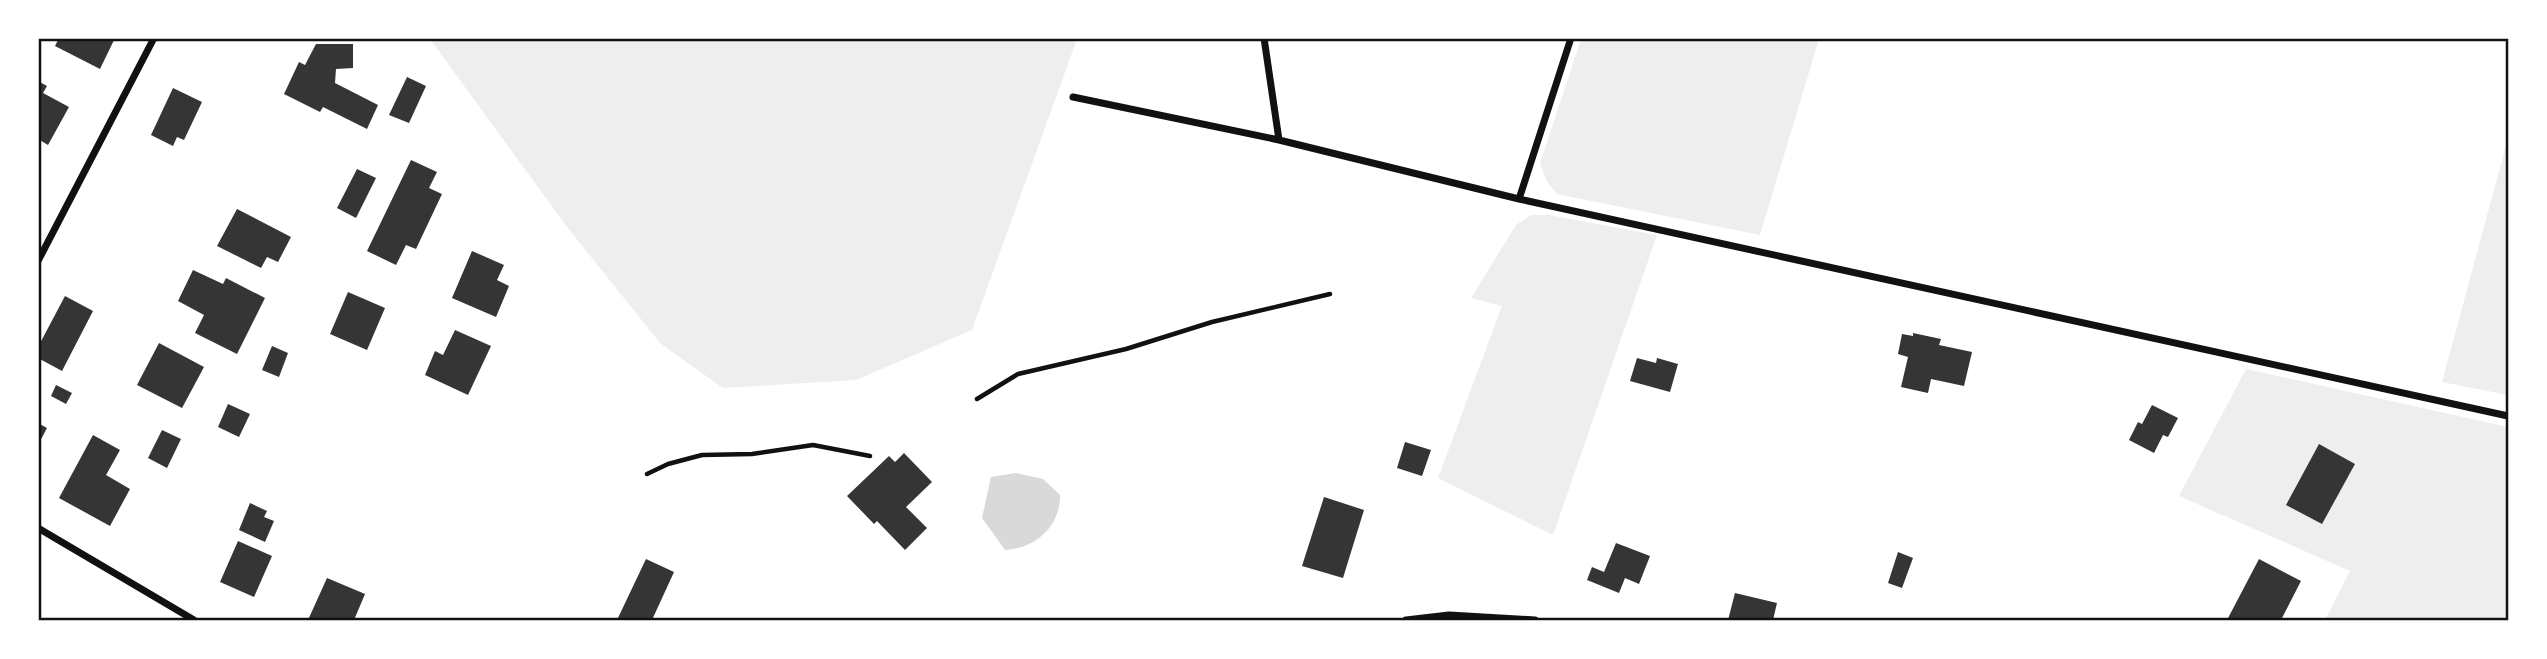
<svg xmlns="http://www.w3.org/2000/svg" width="2547" height="659" viewBox="0 0 2547 659" font-family="'Alegreya Sans',sans-serif">
  <style>
    .green { fill: #eee }
    .water { fill: #d9d9d9 }
    .building { fill: #353535 }
    .lines { fill: none; stroke-linecap: round; stroke-linejoin: round }
    .path { stroke: #111; stroke-width: 4.5 }
    .minor { stroke: #111; stroke-width: 7 }
    .neatline { fill: none; stroke: #111; stroke-width: 2.5 }
  </style>
  <rect width="100%" height="100%" fill="#fff"/>
  <!-- green -->
  <path class="green" d="M 430,39 L 1077,39 L 972,330 L 856,380 L 723,388 L 660,343 L 567,227 Z
    M 1581,39 L 1819,39 L 1760,235 L 1557,194 L 1547,182 L 1540,163 Z
    M 2508,138 L 2508,395 L 2442,382 Z
    M 1531,215 L 1549,215 L 1657,235 L 1553,535 L 1438,478 L 1502,306 L 1471,298 L 1516,225 Z
    M 2246,369 L 2508,427 L 2508,620 L 2325,620 L 2350,571 L 2179,496 Z"/>
  <!-- water -->
  <path class="water" d="M 1016,473 L 1043,479 L 1060,495 C 1060,527 1036,548 1005,550 L 982,518 L 991,477 Z"/>
  <!-- building -->
  <path class="building" d="M 59,38 L 115,38 L 100,69 L 55,46 Z
    M 316,44 L 353,44 L 353,68 L 336,69 L 335,83 L 378,105 L 367,129 L 323,107 L 320,112 L 284,94 L 299,62 L 305,65 Z
    M 407,77 L 426,86 L 409,123 L 389,115 Z
    M 38,81 L 47,86 L 43,93 L 69,107 L 48,145 L 38,139 Z
    M 173,88 L 202,102 L 184,140 L 177,137 L 173,146 L 151,135 Z
    M 411,160 L 437,172 L 429,188 L 442,194 L 416,249 L 406,245 L 396,265 L 367,251 Z
    M 357,169 L 376,178 L 356,218 L 337,208 Z
    M 237,209 L 291,237 L 278,262 L 267,257 L 261,268 L 217,246 Z
    M 472,251 L 504,265 L 497,280 L 509,286 L 496,317 L 452,298 Z
    M 193,270 L 223,284 L 226,278 L 265,298 L 237,354 L 195,333 L 204,315 L 178,301 Z
    M 348,292 L 385,308 L 367,350 L 330,334 Z
    M 65,296 L 93,311 L 62,371 L 38,358 L 38,347 Z
    M 455,330 L 491,346 L 468,395 L 425,375 L 435,351 L 443,355 Z
    M 1913,333 L 1941,339 L 1939,345 L 1972,352 L 1964,386 L 1931,379 L 1928,393 L 1901,387 L 1908,357 L 1898,354 L 1902,334 L 1913,336 Z
    M 159,343 L 204,367 L 182,408 L 137,385 Z
    M 272,346 L 288,353 L 279,377 L 262,370 Z
    M 1637,358 L 1656,363 L 1657,358 L 1678,364 L 1670,392 L 1630,381 Z
    M 56,385 L 72,393 L 66,404 L 51,396 Z
    M 228,404 L 250,414 L 239,437 L 218,427 Z
    M 2152,405 L 2178,418 L 2168,437 L 2163,435 L 2154,453 L 2129,440 L 2138,422 L 2142,424 Z
    M 38,423 L 47,428 L 38,445 Z
    M 162,430 L 181,439 L 167,468 L 148,458 Z
    M 93,435 L 120,450 L 106,475 L 130,489 L 110,526 L 59,498 Z
    M 1405,442 L 1431,450 L 1422,476 L 1397,468 Z
    M 2319,444 L 2355,464 L 2322,524 L 2286,505 Z
    M 904,453 L 932,482 L 906,507 L 927,528 L 905,550 L 877,521 L 874,524 L 847,496 L 889,456 L 895,462 Z
    M 1324,497 L 1364,510 L 1343,578 L 1302,566 Z
    M 250,503 L 267,511 L 264,517 L 274,521 L 265,542 L 239,530 Z
    M 238,541 L 272,556 L 254,597 L 220,582 Z
    M 1616,543 L 1650,556 L 1639,584 L 1625,578 L 1619,593 L 1587,580 L 1592,567 L 1604,572 Z
    M 1898,552 L 1913,558 L 1902,588 L 1888,583 Z
    M 646,559 L 674,572 L 652,620 L 617,620 Z
    M 2259,559 L 2301,581 L 2281,620 L 2227,620 Z
    M 327,578 L 365,594 L 354,620 L 308,620 Z
    M 1735,593 L 1777,603 L 1773,620 L 1728,620 Z"/>
  <g class="lines">
    <!-- path -->
    <path class="path" d="M 977,399 L 1018,374 L 1126,349 L 1212,322 L 1330,294
      M 647,474 L 668,464 L 702,455 L 752,454 L 813,445 L 870,456"/>
    <!-- minor -->
    <path class="minor" d="M 1264,38 L 1279,140
      M 1073,97 L 1279,140 L 1519,199 L 2508,416
      M 1519,199 L 1571,38
      M 38,261 L 154,38
      M 38,528 L 194,620
      M 1406,620 L 1449,615 L 1535,620"/>
  </g>
  <!-- border -->
  <rect width="2547" height="659" fill="none" stroke="#ffffff" stroke-width="80"/>
  <rect x="40" y="40" width="2467" height="579" class="neatline"/>
</svg>
